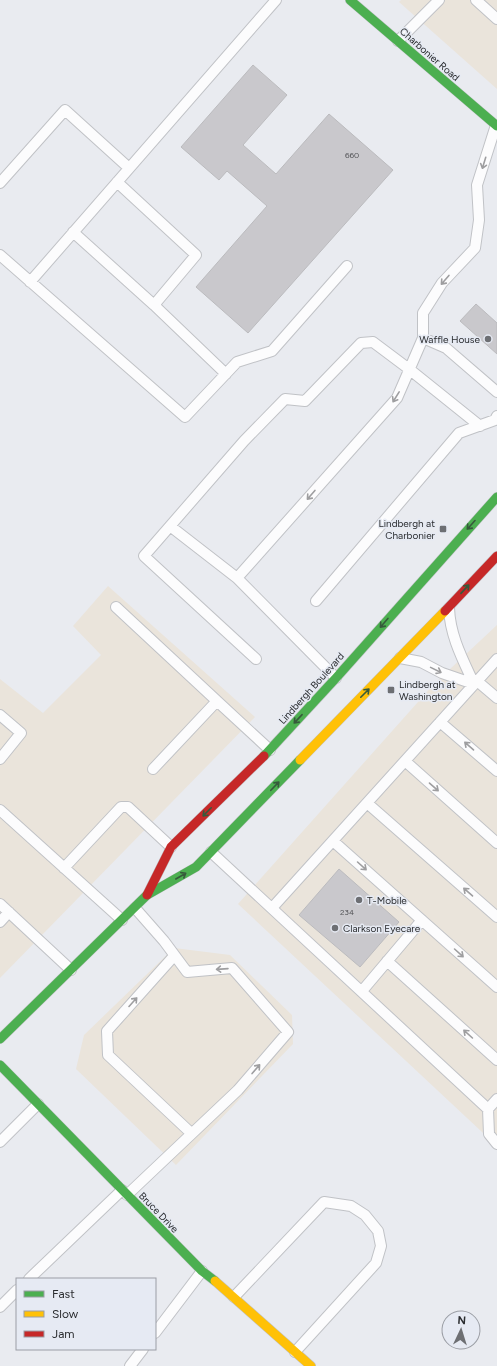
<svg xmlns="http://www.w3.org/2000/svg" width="497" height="1366" viewBox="0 0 497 1366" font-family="Figtree,sans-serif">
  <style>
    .commercial { fill: #eae4db }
    .building { fill: #c9c8cc; stroke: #bbbbbe }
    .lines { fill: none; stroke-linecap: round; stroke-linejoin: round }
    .lane-casing { stroke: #c0c2c6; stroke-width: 12 }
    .fast-casing { stroke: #c0c2c6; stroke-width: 10 }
    .slow-casing { stroke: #c0c2c6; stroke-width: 10 }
    .jam-casing { stroke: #c0c2c6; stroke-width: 10 }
    .lane { stroke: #fcfcfd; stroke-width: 10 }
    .fast { stroke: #4caf50; stroke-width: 9 }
    .slow { stroke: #ffc107; stroke-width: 9 }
    .jam { stroke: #c62828; stroke-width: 9 }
    .oneway { stroke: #9e9ea0 }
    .oneway2 { stroke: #365a3b }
    .poi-dot { fill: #6d6f73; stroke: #e6eaf3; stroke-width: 1.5 }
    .labels { text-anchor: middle; stroke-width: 3; stroke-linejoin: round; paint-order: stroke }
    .number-label { font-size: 8px; fill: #525356 }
    .street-label { font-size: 10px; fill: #2a2c2f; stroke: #e6eaf3 }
    .poi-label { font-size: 10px; fill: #2a2c2f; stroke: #e6eaf3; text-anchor: start }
  </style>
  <rect width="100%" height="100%" fill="#e9ebf0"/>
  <!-- commercial -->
  <path class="commercial" d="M 401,0 L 497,0 L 497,89 L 399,2 Z
    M 108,586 L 255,717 L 0,978 L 0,679 L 43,713 L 101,655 L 73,626 Z
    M 497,625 L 497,1146 L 238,904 L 434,684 Z
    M 174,948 L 230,955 L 292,1015 L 293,1044 L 176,1165 L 76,1069 L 84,1035 Z"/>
  <!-- building -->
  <path class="building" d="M 253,65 L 287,95 L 243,145 L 276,174 L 329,114 L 393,170 L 248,333 L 196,287 L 267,206 L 227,171 L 219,180 L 181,147 Z
    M 476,304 L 497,323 L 497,354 L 460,321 Z
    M 339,869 L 399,922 L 360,967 L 299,915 Z"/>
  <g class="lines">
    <defs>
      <path id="lane" d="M 476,0 L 497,19
        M 398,41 L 439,0
        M 117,182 L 196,255 L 154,305 L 226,374
        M 0,183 L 65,110 L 129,168
        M 73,232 L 154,305
        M 0,255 L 185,417 L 237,362 L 272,351 L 347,266
        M 30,282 L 276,0
        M 423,338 L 446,348 L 497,392
        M 170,526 L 237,578 L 336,678
        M 237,578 L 397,398 L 423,338 L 423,313 L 442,283 L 475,248 L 479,220 L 477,185 L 496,125
        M 316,601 L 459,433 L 495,420 L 497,416
        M 116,607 L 217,701 L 153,769
        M 400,658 L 421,662 L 442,673 L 474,684 C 463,660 450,636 449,608
        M 256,659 L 144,556 L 244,441 L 285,399 L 305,401 L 361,343 L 373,342 L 409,369 L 480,426
        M 477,681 L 497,698
        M 217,701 L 270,750
        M 0,715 L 21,733 L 0,759
        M 440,722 L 497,771
        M 405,761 L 497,843
        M 367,803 L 497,917
        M 0,810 L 122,920
        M 333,841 L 497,987
        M 211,852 L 488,1109 L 497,1099
        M 64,868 L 121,807 L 128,807 L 171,847
        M 0,904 L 71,970
        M 272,908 L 497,659
        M 0,922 L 9,912
        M 174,956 L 107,1031 L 108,1055 L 191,1133
        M 387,961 L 497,1060
        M 362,991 L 422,920
        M 488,1109 L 489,1134 L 497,1144
        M 0,1142 L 38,1104
        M 127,1195 L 238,1090 L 288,1032 L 232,968 L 187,972 L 164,941 L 135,908
        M 29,1279 L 122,1190
        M 234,1297 L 324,1202 L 351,1206 L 365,1215 L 378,1231 L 381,1246 L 376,1263 L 295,1352
        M 0,1307 L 17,1290
        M 155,1333 L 202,1271
        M 130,1366 L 143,1349"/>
      <path id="fast" d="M 350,0 L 497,126
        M 264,756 L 336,678 L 497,497
        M 0,1039 L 147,895 L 196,867 L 300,760
        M 0,1065 L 202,1271 L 215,1281"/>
      <path id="slow" d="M 300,760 L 445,611
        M 215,1281 L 311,1366"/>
      <path id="jam" d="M 445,611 L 497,556
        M 147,895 L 171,847 L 264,756"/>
    </defs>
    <!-- lane casing -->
    <use href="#lane" class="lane-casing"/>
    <!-- fast casing -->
    <use href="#fast" class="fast-casing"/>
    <!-- slow casing -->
    <use href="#slow" class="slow-casing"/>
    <!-- jam casing -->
    <use href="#jam" class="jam-casing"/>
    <!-- lane -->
    <use href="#lane" class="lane"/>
    <!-- fast -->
    <use href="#fast" class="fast"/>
    <!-- slow -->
    <use href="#slow" class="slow"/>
    <!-- jam -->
    <use href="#jam" class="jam"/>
  </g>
  <!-- one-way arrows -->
  <defs><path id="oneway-shaft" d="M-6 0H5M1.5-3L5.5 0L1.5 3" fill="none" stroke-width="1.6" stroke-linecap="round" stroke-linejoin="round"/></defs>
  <g class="oneway">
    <use href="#oneway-shaft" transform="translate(484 163) rotate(107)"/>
    <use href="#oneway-shaft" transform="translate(445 280) rotate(131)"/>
    <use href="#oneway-shaft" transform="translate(396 397) rotate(122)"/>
    <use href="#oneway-shaft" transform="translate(311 495) rotate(131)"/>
    <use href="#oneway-shaft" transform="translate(436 670) rotate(26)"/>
    <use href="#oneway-shaft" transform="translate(469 746) rotate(-139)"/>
    <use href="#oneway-shaft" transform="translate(434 787) rotate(41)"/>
    <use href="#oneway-shaft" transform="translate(362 866) rotate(42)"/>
    <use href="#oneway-shaft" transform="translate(468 892) rotate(-139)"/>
    <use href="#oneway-shaft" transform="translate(459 953) rotate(42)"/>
    <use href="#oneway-shaft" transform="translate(222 969) rotate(176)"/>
    <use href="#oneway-shaft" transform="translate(133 1002) rotate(-48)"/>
    <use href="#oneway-shaft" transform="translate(468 1034) rotate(-138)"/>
    <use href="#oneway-shaft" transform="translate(256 1069) rotate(-49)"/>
  </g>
  <g class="oneway2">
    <use href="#oneway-shaft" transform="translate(471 525) rotate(132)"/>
    <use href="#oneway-shaft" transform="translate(465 589) rotate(-47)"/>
    <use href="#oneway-shaft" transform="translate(384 623) rotate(131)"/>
    <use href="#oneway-shaft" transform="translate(365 693) rotate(-45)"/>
    <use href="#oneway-shaft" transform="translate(298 719) rotate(133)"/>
    <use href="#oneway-shaft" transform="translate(275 786) rotate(-46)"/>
    <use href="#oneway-shaft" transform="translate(207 812) rotate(135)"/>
    <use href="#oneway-shaft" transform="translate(181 876) rotate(-30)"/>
  </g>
  <!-- markers -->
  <g class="poi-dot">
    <circle cx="488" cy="339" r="4"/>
    <rect x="439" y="525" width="8" height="8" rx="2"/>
    <rect x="387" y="686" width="8" height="8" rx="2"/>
    <circle cx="359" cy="900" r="4"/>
    <circle cx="335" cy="928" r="4"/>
  </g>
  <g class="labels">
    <!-- number labels -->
    <g class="number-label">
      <text x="352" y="158">660</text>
      <text x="347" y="915">234</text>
    </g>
    <!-- street labels -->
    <g class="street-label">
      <text transform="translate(430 54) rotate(41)" y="4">Charbonier Road</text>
      <text transform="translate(311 688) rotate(-48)" y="4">Lindbergh Boulevard</text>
      <text transform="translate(159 1212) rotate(46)" y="4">Bruce Drive</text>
    </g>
    <!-- poi labels -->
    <g class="poi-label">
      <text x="480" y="343" text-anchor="end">Waffle House</text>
      <text x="435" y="527" text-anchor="end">Lindbergh at<tspan x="435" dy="12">Charbonier</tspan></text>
      <text x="399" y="688">Lindbergh at<tspan x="399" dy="12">Washington</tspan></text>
      <text x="367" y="904">T-Mobile</text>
      <text x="343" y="932">Clarkson Eyecare</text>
    </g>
  </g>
  <!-- legend -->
  <rect x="16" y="1278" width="140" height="72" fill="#e6eaf3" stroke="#9b9ea5"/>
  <rect x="24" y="1291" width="20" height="6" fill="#4caf50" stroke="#9b9ea5"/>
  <text x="52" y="1298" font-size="12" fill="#2a2c2f">Fast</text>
  <rect x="24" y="1311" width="20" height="6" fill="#ffc107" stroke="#9b9ea5"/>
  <text x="52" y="1318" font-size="12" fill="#2a2c2f">Slow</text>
  <rect x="24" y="1331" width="20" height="6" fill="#c62828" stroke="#9b9ea5"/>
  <text x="52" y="1338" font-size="12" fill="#2a2c2f">Jam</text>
  <!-- north arrow -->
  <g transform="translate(461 1330) rotate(4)"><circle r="19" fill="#e6eaf3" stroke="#9b9ea5"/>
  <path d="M0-3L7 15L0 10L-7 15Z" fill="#6d6f73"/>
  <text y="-6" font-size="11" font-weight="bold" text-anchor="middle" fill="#2a2c2f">N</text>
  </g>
</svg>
